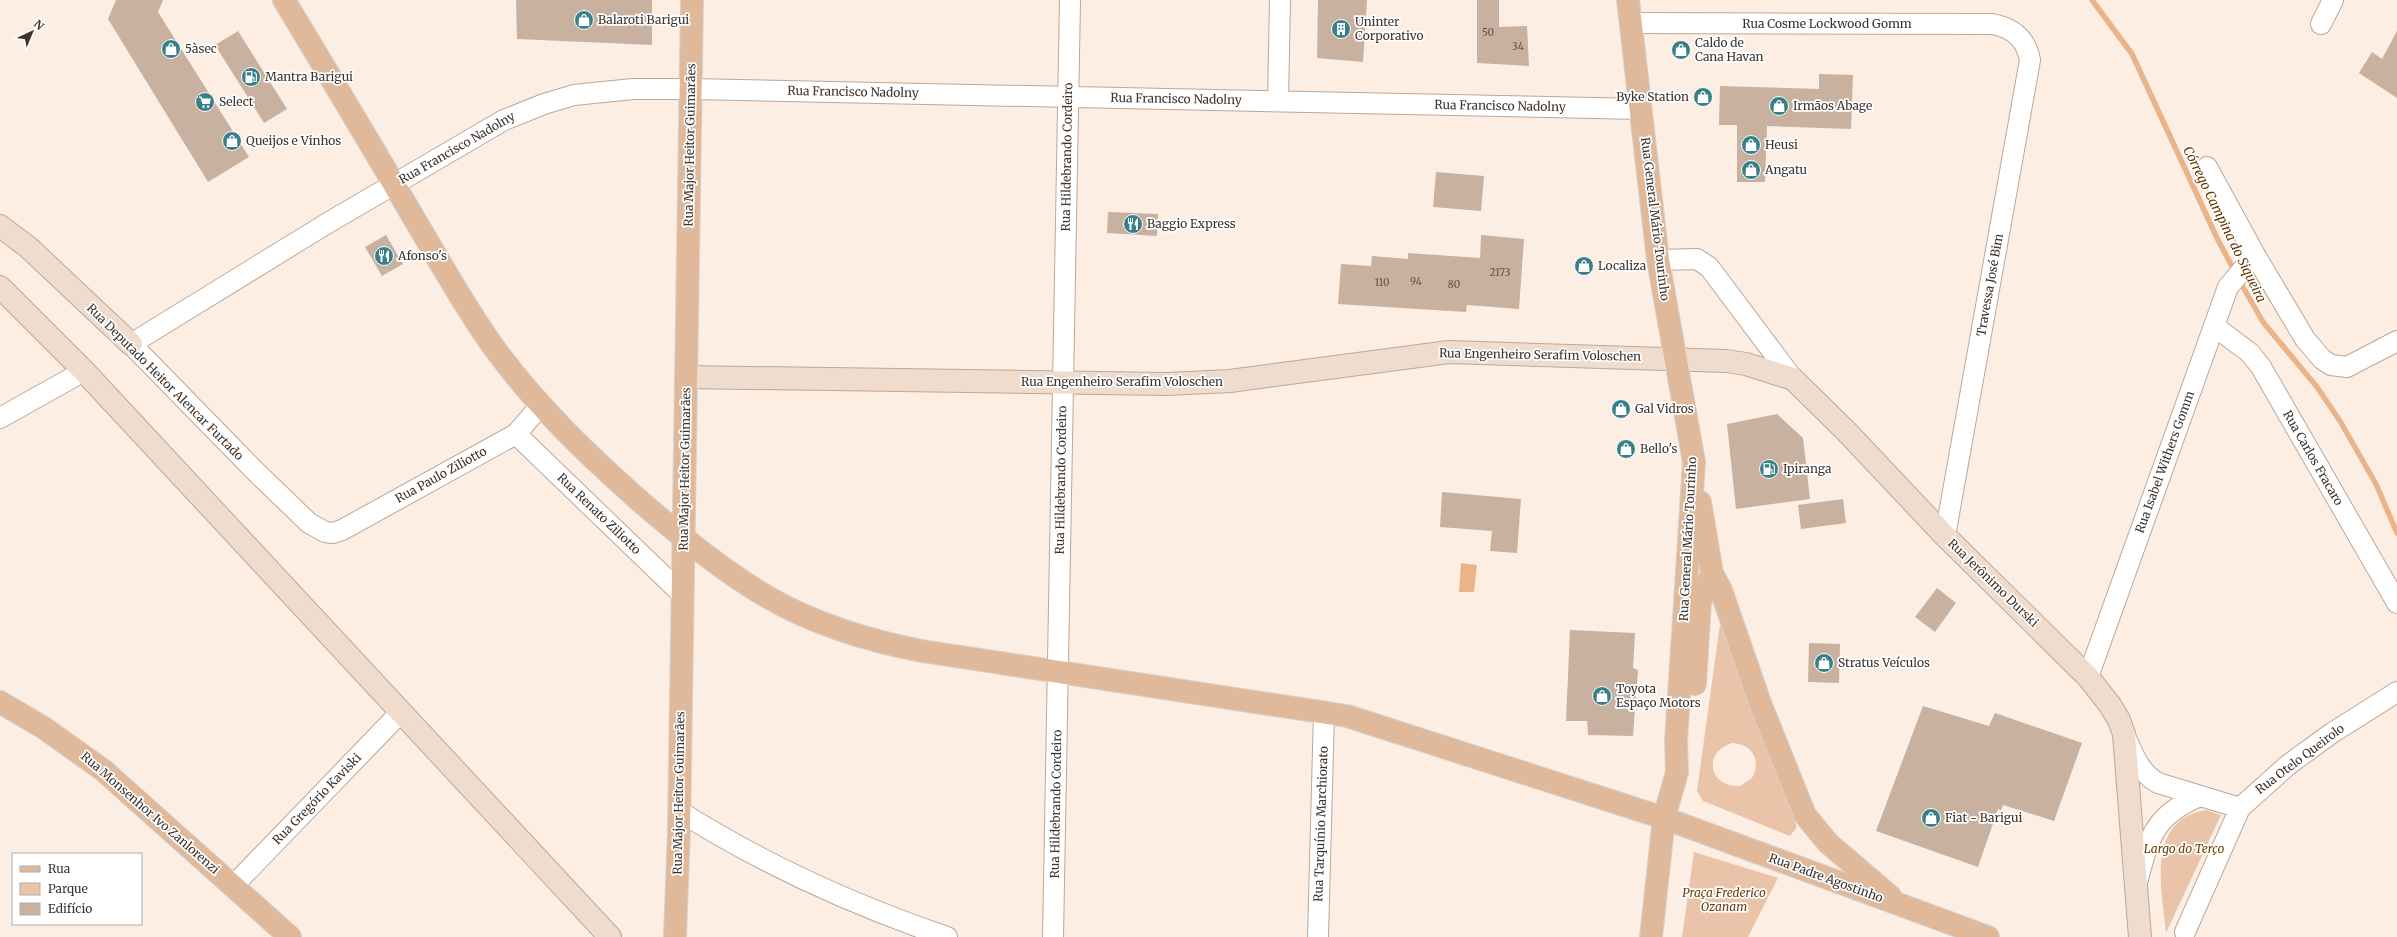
<svg xmlns="http://www.w3.org/2000/svg" width="2397" height="937" viewBox="0 0 2397 937" font-family="Merriweather,serif">
  <style>
    .green { fill: #e9c4a9; fill-rule: evenodd }
    .water { fill: #ebb388 }
    .lines { fill: none; stroke-linecap: round; stroke-linejoin: round }
    .stream { stroke: #ebb388; stroke-width: 5.5 }
    .building { fill: #c9b1a0 }
    .street-casing { stroke: #bea796; stroke-width: 22 }
    .secondary-casing { stroke: #bea796; stroke-width: 24 }
    .primary-casing { stroke: #d4d2d1; stroke-width: 24 }
    .street { stroke: #fff; stroke-width: 20 }
    .secondary { stroke: #efdccd; stroke-width: 22 }
    .primary { stroke: #e0b99a; stroke-width: 22 }
    .labels { text-anchor: middle; stroke-width: 3.5; stroke-linejoin: round; paint-order: stroke }
    .number-label { font-size: 10px; fill: #605249 }
    .poi-label { font-size: 12px; fill: #3d332c; stroke: #fff; text-anchor: start }
    .street-label { font-size: 12px; fill: #3d332c; stroke: #fff }
    .park-label { font-size: 12px; font-style: italic; fill: #6f3c08; stroke: #fff }
    .water-label { font-size: 13px; font-style: italic; fill: #693700; stroke: #fff }
  </style>
  <rect width="100%" height="100%" fill="#fdeee3"/>
  <!-- green -->
  <path class="green" d="M 1720,624 L 1797,827 L 1790,836 L 1703,801 L 1697,791 ZM 1732,743 C 1752,744 1762,760 1752,778 L 1740,786 C 1709,788 1702,752 1732,743 Z
    M 2206,810 L 2221,815 L 2166,933 C 2162,890 2145,820 2206,810 Z
    M 1694,852 L 1778,878 L 1748,937 L 1682,937 Z"/>
  <!-- water -->
  <path class="water" d="M 1461,563 L 1477,565 L 1474,592 L 1459,592 Z"/>
  <g class="lines">
    <!-- stream -->
    <path class="stream" d="M 2092,0 L 2132,54 L 2217,238 L 2235,272
      M 2239,280 L 2263,322 L 2317,387 L 2340,421 L 2376,484 L 2397,533"/>
  </g>
  <!-- building -->
  <path class="building" d="M 116,0 L 163,0 L 158,12 L 249,157 L 208,182 L 108,19 Z
    M 516,0 L 652,0 L 652,45 L 517,39 Z
    M 1318,0 L 1367,0 L 1363,62 L 1317,58 Z
    M 1477,0 L 1499,0 L 1499,27 L 1527,26 L 1529,66 L 1477,63 Z
    M 238,31 L 287,109 L 264,123 L 215,45 Z
    M 2397,31 L 2397,98 L 2359,73 L 2372,52 L 2382,59 Z
    M 1819,74 L 1853,75 L 1851,129 L 1767,126 L 1765,182 L 1737,182 L 1737,125 L 1719,125 L 1720,86 L 1819,89 Z
    M 1436,172 L 1484,176 L 1481,211 L 1433,207 Z
    M 1108,212 L 1158,214 L 1157,236 L 1107,233 Z
    M 386,235 L 403,264 L 382,276 L 365,247 Z
    M 1481,235 L 1524,239 L 1519,309 L 1467,305 L 1466,312 L 1338,304 L 1341,264 L 1371,266 L 1372,256 L 1408,259 L 1408,253 L 1480,258 Z
    M 1777,414 L 1803,438 L 1810,499 L 1736,509 L 1727,424 Z
    M 1442,492 L 1521,499 L 1517,553 L 1490,551 L 1492,531 L 1440,527 Z
    M 1843,499 L 1846,523 L 1801,529 L 1798,505 Z
    M 1937,588 L 1956,603 L 1935,632 L 1915,617 Z
    M 1570,630 L 1635,633 L 1633,668 L 1638,670 L 1633,736 L 1588,735 L 1587,721 L 1566,721 Z
    M 1809,643 L 1840,644 L 1839,683 L 1808,682 Z
    M 1923,706 L 1989,726 L 1995,713 L 2082,743 L 2054,821 L 2003,805 L 2001,810 L 1998,809 L 1978,867 L 1876,831 Z"/>
  <g class="lines">
    <defs>
      <path id="street" d="M 1631,23 L 1992,24 C 2014,28 2026,39 2030,60 L 1945,536
        M 2321,24 L 2333,0
        M 1278,101 L 1280,0
        M 2207,167 L 2255,255 L 2305,339 L 2322,359 L 2331,365 L 2347,367 L 2397,341
        M 1658,260 L 1697,259 L 1709,267 L 1793,379
        M 2214,326 L 2250,353 L 2261,367 L 2397,603
        M 541,405 L 516,434 L 342,530 L 333,533 L 325,532 L 309,523 L 257,473 L 131,344 L 326,224 L 504,120 L 544,104 L 574,95 L 633,89 L 691,89 L 1641,109
        M 0,418 L 84,371
        M 516,434 L 683,595
        M 2088,677 L 2228,287 L 2255,255
        M 2126,738 C 2134,756 2140,773 2158,783 L 2240,808
        M 679,811 C 763,864 853,905 947,937
        M 2138,879 C 2149,836 2156,814 2200,796
        M 234,885 L 401,712
        M 2185,932 L 2240,808 L 2288,765 L 2332,733 L 2397,692
        M 1053,937 L 1070,0
        M 1318,937 L 1324,712"/>
      <path id="secondary" d="M 0,226 L 28,247 L 131,344
        M 0,287 L 84,371 L 610,937
        M 686,377 L 1167,384 L 1230,381 L 1449,352 L 1726,361 L 1746,364 L 1793,379 L 1846,431 L 1945,536 L 2088,677 L 2110,705 L 2119,720 L 2124,734 L 2140,937"/>
      <path id="primary" d="M 284,0 C 328,73 372,146 415,220 C 441,263 465,308 495,349 C 539,409 593,460 649,509 C 687,541 727,574 771,599 C 817,625 870,641 922,651 L 1347,716 L 1664,818 L 1988,937
        M 1628,0 L 1658,260 L 1694,462 L 1676,742 L 1677,772 L 1664,818 L 1651,937
        M 1700,502 L 1712,573 L 1721,590 L 1760,703 L 1805,815 L 1828,843 L 1890,896
        M 1695,684 L 1700,602 L 1712,573
        M 0,702 L 44,728 L 103,770 L 290,937
        M 675,937 L 679,828 L 692,0"/>
    </defs>
    <!-- street casing -->
    <use href="#street" class="street-casing"/>
    <!-- secondary casing -->
    <use href="#secondary" class="secondary-casing"/>
    <!-- primary casing -->
    <use href="#primary" class="primary-casing"/>
    <!-- street -->
    <use href="#street" class="street"/>
    <!-- secondary -->
    <use href="#secondary" class="secondary"/>
    <!-- primary -->
    <use href="#primary" class="primary"/>
  </g>
  <!-- icons -->
  <defs>
    <symbol id="shop-disc" viewBox="-11 -11 22 22"><circle r="9.5" fill="#387f89" stroke="#fff"/><path d="M-5-2.5h2.3a2.7 3.5 0 0 1 5.4 0H5L5.5 6h-11ZM-1.5-2.5h3a1.5 2.3 0 0 0-3 0Z" fill="#fff"/></symbol>
    <symbol id="building-disc" viewBox="-11 -11 22 22"><circle r="9.5" fill="#387f89" stroke="#fff"/><path d="M-4-6H4V6H1V3H-1V6H-4ZM-2.5-4.3h1.7v1.8h-1.7ZM.8-4.3h1.7v1.8H.8ZM-2.5-1h1.7V.8h-1.7ZM.8-1h1.7V.8H.8Z" fill="#fff"/></symbol>
    <symbol id="fuel-disc" viewBox="-11 -11 22 22"><circle r="9.5" fill="#387f89" stroke="#fff"/><path d="M-5.5-6h7V0h2V4h1.3V-2.5L3-4.5l.8-.8L6-3V5H2.5V1h-1V6h-7ZM-4.2-4.7v3.2H.2V-4.7Z" fill="#fff"/></symbol>
    <symbol id="supermarket-disc" viewBox="-11 -11 22 22"><circle r="9.5" fill="#387f89" stroke="#fff"/><path d="M-6-5.5h2.5l.6 2H6L4.5 2H-2.5L-4.4-4H-6ZM-1.5 3.2a1.3 1.3 0 1 0 .1 0ZM3 3.2a1.3 1.3 0 1 0 .1 0Z" fill="#fff"/></symbol>
    <symbol id="restaurant-disc" viewBox="-11 -11 22 22"><circle r="9.5" fill="#387f89" stroke="#fff"/><path d="M-5-6h1v4h1v-4h1v4h1v-4h1v5L-1.5 .5V6h-2V.5L-5-1ZM5-6V6H3V1.5H1.5Q1.5-4 5-6Z" fill="#fff"/></symbol>
  </defs>
  <g fill-rule="evenodd">
    <use href="#shop-disc" x="573" y="9" width="22" height="22"/>
    <use href="#building-disc" x="1330" y="18" width="22" height="22"/>
    <use href="#shop-disc" x="160" y="38" width="22" height="22"/>
    <use href="#shop-disc" x="1670" y="39" width="22" height="22"/>
    <use href="#fuel-disc" x="240" y="66" width="22" height="22"/>
    <use href="#shop-disc" x="1692" y="86" width="22" height="22"/>
    <use href="#supermarket-disc" x="194" y="91" width="22" height="22"/>
    <use href="#shop-disc" x="1768" y="95" width="22" height="22"/>
    <use href="#shop-disc" x="221" y="130" width="22" height="22"/>
    <use href="#shop-disc" x="1740" y="134" width="22" height="22"/>
    <use href="#shop-disc" x="1740" y="159" width="22" height="22"/>
    <use href="#restaurant-disc" x="1122" y="213" width="22" height="22"/>
    <use href="#restaurant-disc" x="373" y="245" width="22" height="22"/>
    <use href="#shop-disc" x="1573" y="255" width="22" height="22"/>
    <use href="#shop-disc" x="1610" y="398" width="22" height="22"/>
    <use href="#shop-disc" x="1615" y="438" width="22" height="22"/>
    <use href="#fuel-disc" x="1758" y="458" width="22" height="22"/>
    <use href="#shop-disc" x="1813" y="652" width="22" height="22"/>
    <use href="#shop-disc" x="1591" y="685" width="22" height="22"/>
    <use href="#shop-disc" x="1920" y="807" width="22" height="22"/>
  </g>
  <g class="labels">
    <!-- number labels -->
    <g class="number-label">
      <text x="1488" y="36">50</text>
      <text x="1518" y="50">34</text>
      <text x="1500" y="276">2173</text>
      <text x="1416" y="285">94</text>
      <text x="1382" y="286">110</text>
      <text x="1454" y="288">80</text>
    </g>
    <!-- poi labels -->
    <g class="poi-label">
      <text x="598" y="24">Balaroti Barigui</text>
      <text x="1355" y="26">Uninter<tspan x="1355" dy="14">Corporativo</tspan></text>
      <text x="1695" y="47">Caldo de<tspan x="1695" dy="14">Cana Havan</tspan></text>
      <text x="185" y="53">5àsec</text>
      <text x="265" y="81">Mantra Barigui</text>
      <text x="1689" y="101" text-anchor="end">Byke Station</text>
      <text x="219" y="106">Select</text>
      <text x="1793" y="110">Irmãos Abage</text>
      <text x="246" y="145">Queijos e Vinhos</text>
      <text x="1765" y="149">Heusi</text>
      <text x="1765" y="174">Angatu</text>
      <text x="1147" y="228">Baggio Express</text>
      <text x="398" y="260">Afonso's</text>
      <text x="1598" y="270">Localiza</text>
      <text x="1635" y="413">Gal Vidros</text>
      <text x="1640" y="453">Bello's</text>
      <text x="1783" y="473">Ipiranga</text>
      <text x="1838" y="667">Stratus Veículos</text>
      <text x="1616" y="693">Toyota<tspan x="1616" dy="14">Espaço Motors</tspan></text>
      <text x="1945" y="822">Fiat - Barigui</text>
    </g>
    <!-- street labels -->
    <g class="street-label">
      <text x="1827" y="28">Rua Cosme Lockwood Gomm</text>
      <text transform="translate(853 92) rotate(1)" y="4">Rua Francisco Nadolny</text>
      <text transform="translate(1176 99) rotate(1)" y="4">Rua Francisco Nadolny</text>
      <text transform="translate(1500 106) rotate(1)" y="4">Rua Francisco Nadolny</text>
      <text transform="translate(690 145) rotate(-89)" y="4">Rua Major Heitor Guimarães</text>
      <text transform="translate(457 148) rotate(-30)" y="4">Rua Francisco Nadolny</text>
      <text transform="translate(1067 157) rotate(-89)" y="4">Rua Hildebrando Cordeiro</text>
      <text transform="translate(1655 219) rotate(83)" y="4">Rua General Mário Tourinho</text>
      <text transform="translate(1990 285) rotate(-80)" y="4">Travessa José Bim</text>
      <text transform="translate(1540 355) rotate(1)" y="4">Rua Engenheiro Serafim Voloschen</text>
      <text transform="translate(165 382) rotate(45)" y="4">Rua Deputado Heitor Alencar Furtado</text>
      <text x="1122" y="386">Rua Engenheiro Serafim Voloschen</text>
      <text transform="translate(2313 458) rotate(60)" y="4">Rua Carlos Fracaro</text>
      <text transform="translate(2165 462) rotate(-70)" y="4">Rua Isabel Withers Gomm</text>
      <text transform="translate(685 469) rotate(-89)" y="4">Rua Major Heitor Guimarães</text>
      <text transform="translate(441 475) rotate(-29)" y="4">Rua Paulo Ziliotto</text>
      <text transform="translate(1061 480) rotate(-89)" y="4">Rua Hildebrando Cordeiro</text>
      <text transform="translate(599 514) rotate(44)" y="4">Rua Renato Ziliotto</text>
      <text transform="translate(1688 539) rotate(-87)" y="4">Rua General Mário Tourinho</text>
      <text transform="translate(1993 583) rotate(44)" y="4">Rua Jerônimo Durski</text>
      <text transform="translate(2300 759) rotate(-37)" y="4">Rua Otelo Queirolo</text>
      <text transform="translate(679 793) rotate(-89)" y="4">Rua Major Heitor Guimarães</text>
      <text transform="translate(317 799) rotate(-46)" y="4">Rua Gregório Kaviski</text>
      <text transform="translate(1056 804) rotate(-89)" y="4">Rua Hildebrando Cordeiro</text>
      <text transform="translate(150 813) rotate(41)" y="4">Rua Monsenhor Ivo Zanlorenzi</text>
      <text transform="translate(1321 824) rotate(-88)" y="4">Rua Tarquínio Marchiorato</text>
      <text transform="translate(1826 878) rotate(20)" y="4">Rua Padre Agostinho</text>
    </g>
    <!-- park labels -->
    <g class="park-label">
      <text x="2184" y="853">Largo do Terço</text>
      <text x="1724" y="897">Praça Frederico<tspan x="1724" dy="14">Ozanam</tspan></text>
    </g>
    <!-- water labels -->
    <g class="water-label">
      <text transform="translate(2225 224) rotate(64)" y="5">Córrego Campina do Siqueira</text>
    </g>
  </g>
  <!-- legend -->
  <rect x="12" y="853" width="130" height="72" fill="#ffffff" stroke="#b1adab"/>
  <rect x="20" y="866" width="20" height="6" fill="#e0b99a" stroke="#b1adab"/>
  <text x="48" y="873" font-size="12" fill="#3d332c">Rua</text>
  <rect x="20" y="883" width="20" height="12" fill="#e9c4a9" stroke="#b1adab"/>
  <text x="48" y="893" font-size="12" fill="#3d332c">Parque</text>
  <rect x="20" y="903" width="20" height="12" fill="#c9b1a0" stroke="#b1adab"/>
  <text x="48" y="913" font-size="12" fill="#3d332c">Edifício</text>
  <!-- north arrow -->
  <g transform="translate(32 32) rotate(44)" stroke="#ffffff" stroke-width="3" paint-order="stroke">
  <path d="M0-3L7 15L0 10L-7 15Z" fill="#3d332c"/>
  <text y="-6" font-size="11" font-weight="bold" text-anchor="middle" fill="#3d332c">N</text>
  </g>
</svg>
